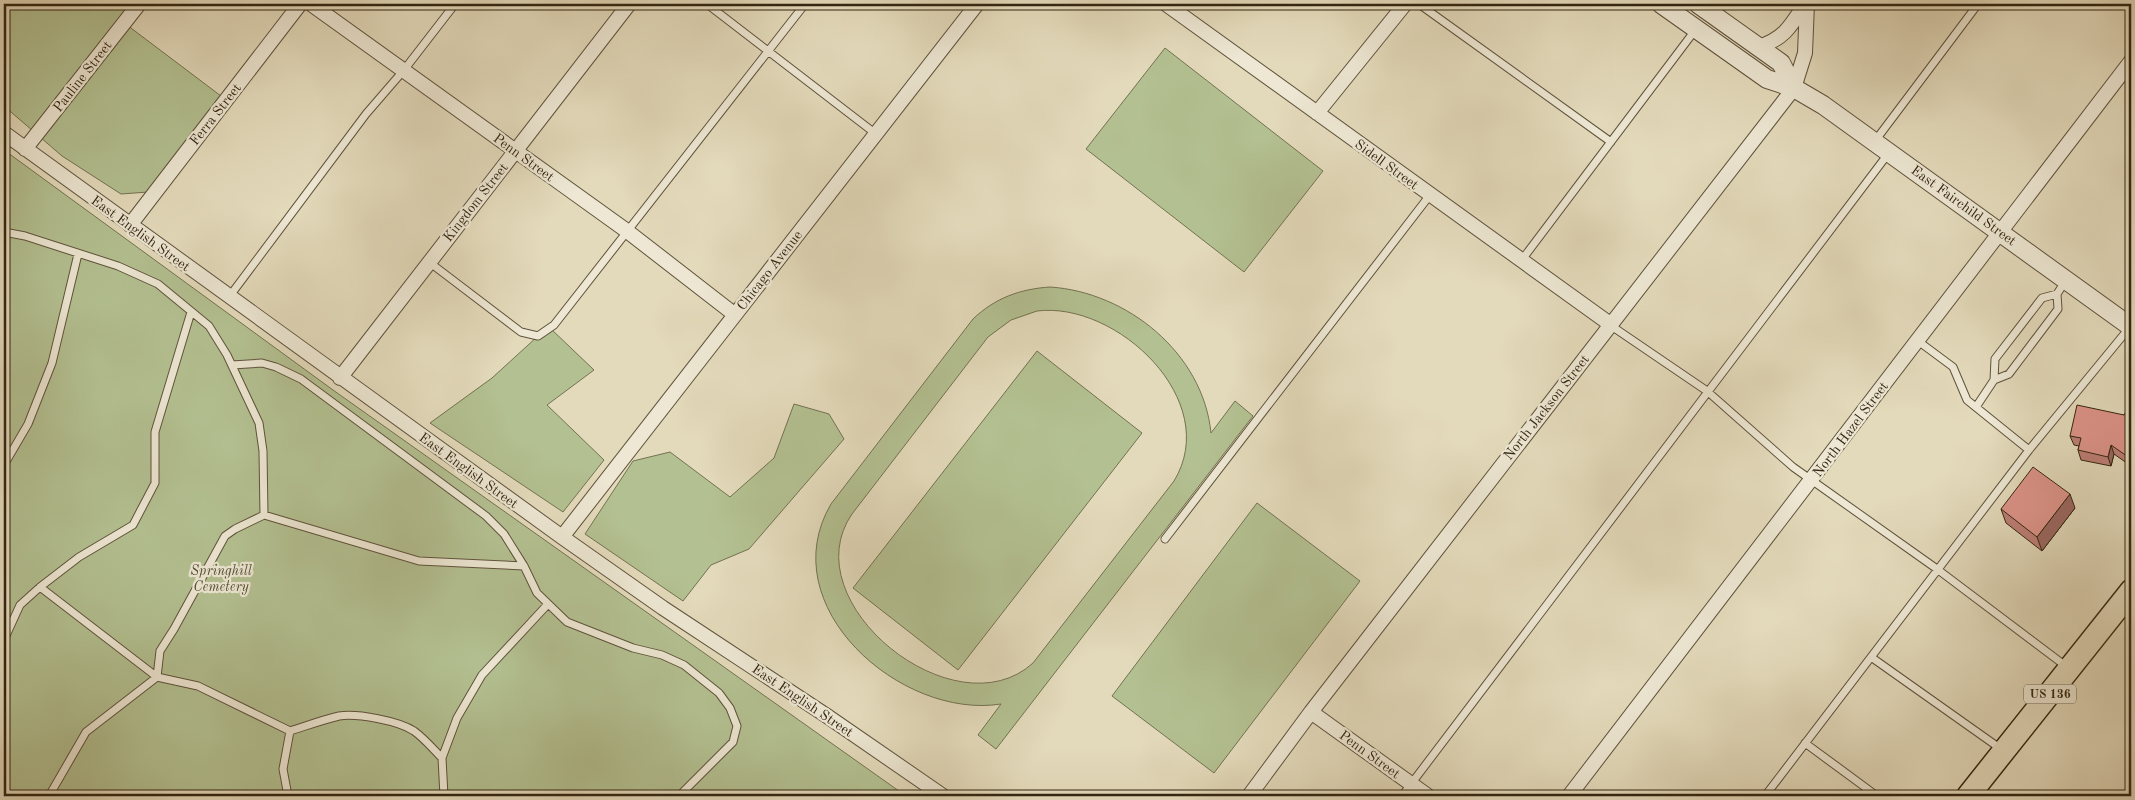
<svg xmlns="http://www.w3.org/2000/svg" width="2135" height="800" viewBox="0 0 2135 800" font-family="'Old Standard TT',serif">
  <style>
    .green { fill: #b3c091; stroke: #737251; fill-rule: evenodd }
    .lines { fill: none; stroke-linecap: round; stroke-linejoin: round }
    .service-casing { stroke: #5f523c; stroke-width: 9 }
    .minor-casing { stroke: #5f523c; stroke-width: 16 }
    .tertiary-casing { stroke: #5f523c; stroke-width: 20 }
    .primary-casing { stroke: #332511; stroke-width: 25 }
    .service { stroke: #ede7d3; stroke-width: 7 }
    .minor { stroke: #ede7d3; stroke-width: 14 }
    .tertiary { stroke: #ede7d3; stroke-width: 18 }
    .primary { stroke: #e3dabb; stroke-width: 22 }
    .wall { fill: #bd7e76; stroke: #332511 }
    .shaded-wall { fill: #9a6760; stroke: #332511 }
    .building { fill: #dc9389; stroke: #332511 }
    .labels { text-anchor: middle; stroke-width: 4.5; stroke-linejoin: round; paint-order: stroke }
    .shield { fill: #ede7d3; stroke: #6b5f4b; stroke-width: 1 }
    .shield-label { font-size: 12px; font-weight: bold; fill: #332511 }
    .street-label { font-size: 14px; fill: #332511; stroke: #ede7d3 }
    .park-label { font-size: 14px; font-style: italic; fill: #534c31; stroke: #ede7d3 }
  </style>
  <rect width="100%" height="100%" fill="#e3dabb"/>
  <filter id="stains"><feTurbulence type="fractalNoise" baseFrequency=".004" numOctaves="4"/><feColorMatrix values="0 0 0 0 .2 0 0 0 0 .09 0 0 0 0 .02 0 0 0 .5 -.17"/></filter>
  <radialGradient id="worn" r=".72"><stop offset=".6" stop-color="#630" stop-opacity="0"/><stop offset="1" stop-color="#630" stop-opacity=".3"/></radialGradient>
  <!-- green -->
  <path class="green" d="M 4,4 L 130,4 L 119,19 L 221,96 L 148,192 L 121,194 L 62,156 L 4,106 Z
    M 1165,48 L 1323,171 L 1244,272 L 1086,149 Z
    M 4,150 L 333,390 L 906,796 L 4,796 Z
    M 1050,287 C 1127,292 1203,353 1211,433 L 1235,401 L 1253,416 L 996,749 L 978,735 L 1001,704 C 901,720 771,606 831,504 L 973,319 C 995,298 1020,289 1050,287 ZM 1037,311 C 1117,301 1223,401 1174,481 L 1033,663 C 955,734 791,602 852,514 L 988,337 L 1011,320 Z
    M 550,328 L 594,370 L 547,405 L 604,460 L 563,512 L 430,423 L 492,378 L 538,336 Z
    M 1037,351 L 1142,433 L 958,670 L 853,588 Z
    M 794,404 L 829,414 L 844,439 L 749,549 L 711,565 L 683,601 L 585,534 L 633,461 L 670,452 L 730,497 L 774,458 Z
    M 1257,503 L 1360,581 L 1214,773 L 1112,696 Z"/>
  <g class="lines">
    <defs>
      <path id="service" d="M 707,4 L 876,134
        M 1419,4 L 1611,142
        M 1875,141 L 1978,4
        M 4,232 L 25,236 L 118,266 L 158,284 L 209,326 L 227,355 L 259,423 L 263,451 L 264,515
        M 1521,261 L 1696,29
        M 429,262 L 521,332 L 538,336 L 554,325 L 805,4
        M 229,297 L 366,114 L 404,70 L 455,4
        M 1610,325 L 1707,391 L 1793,467 L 1937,569 L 2067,667
        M 1918,341 L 1953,367 L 1967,400 L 2029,450
        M 232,365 L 262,363 L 276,367 L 301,379 L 486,516 L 504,534 L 524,566 L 537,593 L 567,622 L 633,648 L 662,655 L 684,665 L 719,693 L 730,708 L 737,726 L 733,742 L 679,796
        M 1994,380 L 2009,374 L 2058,309 L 2057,294 L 2066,280
        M 1976,407 L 1994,380 L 1995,359 L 2042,298 L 2057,294
        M 4,465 L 28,424 L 52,363 L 78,254
        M 1165,539 L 1430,195
        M 40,587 L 157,677 L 198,686 L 290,731 C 306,726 322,720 339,716 C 357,713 399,721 414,731 C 425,739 433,749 442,758
        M 4,640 L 20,605 L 40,587 L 79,557 L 133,525 L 155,483 L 155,432 L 191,312
        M 1871,657 L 2001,749
        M 1805,743 L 1877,796
        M 49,796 L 86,732 L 157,677 L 160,651 L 174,629 L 225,536 L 235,529 L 264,515 L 419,561 L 524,566
        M 288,796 L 283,769 L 290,731
        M 444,796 L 442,758 L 457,718 L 482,675 L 548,604
        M 1402,796 L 1888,154
        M 1765,796 L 2029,450 L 2130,327"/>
      <path id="minor" d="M 311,4 L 627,231 L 734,314
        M 1166,4 L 1610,324
        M 1758,47 C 1784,39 1791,26 1805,4
        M 1317,113 L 1405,4
        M 4,133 L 562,537 L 663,608 L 827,716 L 943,796
        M 25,149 L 139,4
        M 130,225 L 300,4
        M 340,378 L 629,4
        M 562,537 L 977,4
        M 1311,712 L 1428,796
        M 1249,796 L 1311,712 L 1794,88 L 1805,53 L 1807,4
        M 1569,796 L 2131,61"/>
      <path id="tertiary" d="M 1661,4 L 1767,79 L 1794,88 L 1823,105 L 2131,327
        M 1698,4 L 1781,63 L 1794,88"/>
      <path id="primary" d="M 1968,796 L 2131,591"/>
    </defs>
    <!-- service casing -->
    <use href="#service" class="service-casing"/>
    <!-- minor casing -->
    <use href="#minor" class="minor-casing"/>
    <!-- tertiary casing -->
    <use href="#tertiary" class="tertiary-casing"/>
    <!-- primary casing -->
    <use href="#primary" class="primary-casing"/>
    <!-- service -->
    <use href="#service" class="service"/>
    <!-- minor -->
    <use href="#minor" class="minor"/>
    <!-- tertiary -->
    <use href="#tertiary" class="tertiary"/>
    <!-- primary -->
    <use href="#primary" class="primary"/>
  </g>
  <!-- wall -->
  <path class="wall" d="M 2131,406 L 2131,466 L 2114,454 L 2111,466 L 2081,460 L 2078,450 L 2079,446 L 2074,445 L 2070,436 L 2124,415 Z
    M 2075,508 L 2042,551 L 2006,523 L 2001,509 Z"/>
  <!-- shaded-wall -->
  <path class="shaded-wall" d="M 2111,445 L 2114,454 L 2111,466 L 2108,457 Z
    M 2070,494 L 2075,508 L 2042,551 L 2037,537 Z"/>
  <!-- building -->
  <path class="building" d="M 2077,405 L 2124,415 L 2131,406 L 2131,459 L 2111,445 L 2108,457 L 2078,450 L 2081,438 L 2070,436 Z
    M 2033,467 L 2070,494 L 2037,537 L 2001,509 Z"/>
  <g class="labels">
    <!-- shield labels -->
    <rect class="shield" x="2024" y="684.5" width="52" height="19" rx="4"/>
    <g class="shield-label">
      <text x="2050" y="698">US 136</text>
    </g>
    <!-- street labels -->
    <g class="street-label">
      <text transform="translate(82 76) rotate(-52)" y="5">Pauline Street</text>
      <text transform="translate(215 114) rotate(-52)" y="5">Ferra Street</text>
      <text transform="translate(524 157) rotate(36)" y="5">Penn Street</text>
      <text transform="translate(1387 164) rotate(36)" y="5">Sidell Street</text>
      <text transform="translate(475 202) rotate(-52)" y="5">Kingdom Street</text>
      <text transform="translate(1964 205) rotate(36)" y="5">East Fairchild Street</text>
      <text transform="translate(141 233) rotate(36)" y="5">East English Street</text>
      <text transform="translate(769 270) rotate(-52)" y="5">Chicago Avenue</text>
      <text transform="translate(1546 407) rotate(-52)" y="5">North Jackson Street</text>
      <text transform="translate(1850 429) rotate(-53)" y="5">North Hazel Street</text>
      <text transform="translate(469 470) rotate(36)" y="5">East English Street</text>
      <text transform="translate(803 700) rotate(34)" y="5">East English Street</text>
      <text transform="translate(1370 754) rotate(36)" y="5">Penn Street</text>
    </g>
    <!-- park labels -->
    <g class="park-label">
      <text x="221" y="575">Springhill<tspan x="221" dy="16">Cemetery</tspan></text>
    </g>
  </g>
  <!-- margin -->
  <rect width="2135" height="800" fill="none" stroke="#e3dabb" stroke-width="20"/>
  <rect x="5" y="5" width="2125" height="790" fill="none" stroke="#332511" stroke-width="2.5"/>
  <rect x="10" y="10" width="2115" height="780" fill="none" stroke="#332511"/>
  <rect width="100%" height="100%" filter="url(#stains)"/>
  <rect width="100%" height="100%" fill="url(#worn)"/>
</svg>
